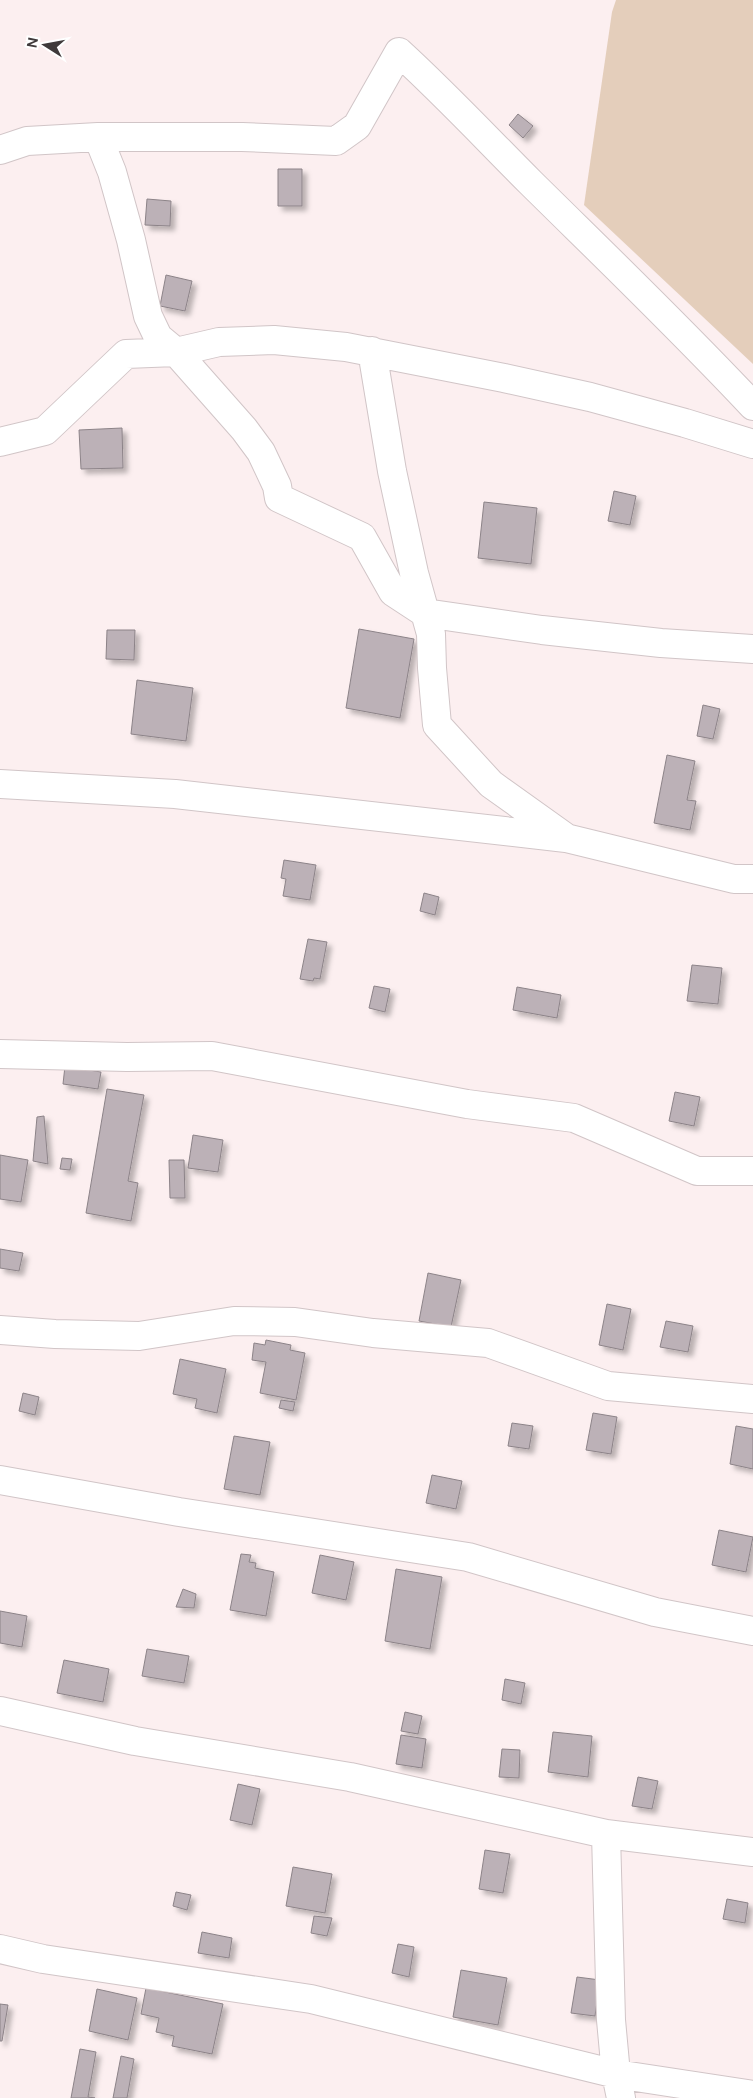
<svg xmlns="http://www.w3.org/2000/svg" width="753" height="2098" viewBox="0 0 753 2098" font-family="'DM Sans',sans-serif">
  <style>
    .green { fill: #e4cebb }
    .building { fill: #bcb1b7; stroke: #8c8388; filter: url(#shadow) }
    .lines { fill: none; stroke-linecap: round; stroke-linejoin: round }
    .minor-casing { stroke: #d1c5c7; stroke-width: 30 }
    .minor { stroke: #fff; stroke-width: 28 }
  </style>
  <defs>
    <filter id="shadow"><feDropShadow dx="4.5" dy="4.5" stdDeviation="2.5" flood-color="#0004"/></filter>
  </defs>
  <rect width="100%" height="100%" fill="#fceff0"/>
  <!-- green -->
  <path class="green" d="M 616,0 L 753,0 L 753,364 L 584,205 L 612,12 Z"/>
  <!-- building -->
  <path class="building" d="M 518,114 L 533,126 L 523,138 L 509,125 Z
    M 278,169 L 302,169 L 302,206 L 278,206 Z
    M 147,199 L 171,201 L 170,226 L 145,225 Z
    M 166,275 L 192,281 L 185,311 L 160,306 Z
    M 122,428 L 123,468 L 81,469 L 79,430 Z
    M 614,491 L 636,496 L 630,525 L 608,521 Z
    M 484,502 L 537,508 L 531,564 L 478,558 Z
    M 359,629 L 414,639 L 400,718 L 346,708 Z
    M 107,630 L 135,630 L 134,660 L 106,659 Z
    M 137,680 L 193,688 L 186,741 L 131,734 Z
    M 703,705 L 720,709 L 713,739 L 697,736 Z
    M 667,755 L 695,761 L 687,800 L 696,801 L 690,830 L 654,823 Z
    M 284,860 L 316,865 L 310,900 L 283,896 L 286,879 L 281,878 Z
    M 424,893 L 439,897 L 435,915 L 420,911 Z
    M 308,939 L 327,942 L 320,979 L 314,978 L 313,981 L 300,979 Z
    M 692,965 L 722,968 L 718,1004 L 687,1001 Z
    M 374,986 L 390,989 L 385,1012 L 369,1008 Z
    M 517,987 L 561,995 L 557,1018 L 513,1010 Z
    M 65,1066 L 101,1072 L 98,1089 L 63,1084 Z
    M 107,1089 L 144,1095 L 128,1181 L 138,1183 L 131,1221 L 86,1213 Z
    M 675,1092 L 700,1097 L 694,1126 L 669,1121 Z
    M 44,1116 L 48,1164 L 33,1161 L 37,1117 Z
    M 193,1135 L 223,1140 L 218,1172 L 188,1168 Z
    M 0,1155 L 28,1160 L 21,1202 L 0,1199 Z
    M 62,1158 L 72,1159 L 70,1170 L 60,1169 Z
    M 169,1160 L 184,1160 L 185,1198 L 170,1198 Z
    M 0,1249 L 23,1253 L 19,1271 L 0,1268 Z
    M 428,1273 L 461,1280 L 451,1327 L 419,1321 Z
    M 607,1304 L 631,1309 L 623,1350 L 599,1345 Z
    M 666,1321 L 693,1326 L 688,1352 L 660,1347 Z
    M 266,1340 L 291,1345 L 290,1350 L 305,1353 L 296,1400 L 260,1393 L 266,1362 L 252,1360 L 254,1343 L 265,1345 Z
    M 180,1359 L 226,1369 L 217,1413 L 195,1408 L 197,1399 L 173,1394 Z
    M 23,1393 L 39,1397 L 35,1415 L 19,1411 Z
    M 281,1400 L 295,1402 L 293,1411 L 279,1408 Z
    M 593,1413 L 617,1417 L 611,1454 L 586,1450 Z
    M 512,1423 L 533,1426 L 529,1449 L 508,1446 Z
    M 736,1426 L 753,1429 L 753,1469 L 730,1464 Z
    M 234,1436 L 270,1442 L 260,1495 L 224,1489 Z
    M 432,1475 L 462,1481 L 456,1509 L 426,1503 Z
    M 719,1530 L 753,1537 L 746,1572 L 712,1565 Z
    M 241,1554 L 251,1555 L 249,1562 L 256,1563 L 255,1568 L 274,1572 L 266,1616 L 230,1610 Z
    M 320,1555 L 354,1562 L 346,1600 L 312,1593 Z
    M 396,1569 L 442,1577 L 430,1649 L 385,1641 Z
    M 183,1589 L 196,1594 L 194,1608 L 176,1607 Z
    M 0,1611 L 27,1616 L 22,1647 L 0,1643 Z
    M 147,1649 L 189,1656 L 184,1683 L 142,1676 Z
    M 64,1660 L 109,1669 L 103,1702 L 57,1693 Z
    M 505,1679 L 525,1683 L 521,1704 L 502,1700 Z
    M 405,1712 L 422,1716 L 418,1734 L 401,1731 Z
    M 553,1732 L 592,1736 L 588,1777 L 548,1772 Z
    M 401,1735 L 426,1739 L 422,1768 L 396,1764 Z
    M 502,1749 L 520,1750 L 519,1778 L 499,1777 Z
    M 638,1777 L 658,1781 L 652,1809 L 632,1806 Z
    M 238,1784 L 260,1789 L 252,1825 L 230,1820 Z
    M 485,1850 L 510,1854 L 503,1893 L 479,1889 Z
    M 293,1867 L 332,1874 L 325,1913 L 286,1906 Z
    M 176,1892 L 191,1895 L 187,1910 L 173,1906 Z
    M 727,1899 L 748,1903 L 745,1923 L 723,1919 Z
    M 314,1916 L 332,1918 L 327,1936 L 311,1933 Z
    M 202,1932 L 232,1938 L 229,1958 L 198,1953 Z
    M 398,1944 L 414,1947 L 409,1977 L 392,1973 Z
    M 461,1970 L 507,1978 L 498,2025 L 453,2017 Z
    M 577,1977 L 600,1980 L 595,2016 L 571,2013 Z
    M 146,1988 L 223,2004 L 212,2054 L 172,2046 L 174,2036 L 156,2032 L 159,2018 L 141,2014 Z
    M 97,1989 L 137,1998 L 128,2040 L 89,2031 Z
    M 0,2004 L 8,2005 L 2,2041 L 0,2041 Z
    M 80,2049 L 96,2052 L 88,2097 L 95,2098 L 71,2098 Z
    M 121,2056 L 134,2059 L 127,2098 L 113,2098 Z"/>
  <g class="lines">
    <defs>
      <path id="minor" d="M 98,137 L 112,172 L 131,240 L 148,316 L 158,337 L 176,352 L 244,429 L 261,452 L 277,486 L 279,498 L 362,537 L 393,592 L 425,613 L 542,630 L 661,643 L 753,649
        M 0,150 L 27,141 L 98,137 L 242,137 L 336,141 L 357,126 L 399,52 C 445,94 487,139 531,183 C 606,257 681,329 753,406
        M 372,351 L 392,471 L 414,573 L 431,634 L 432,668 L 437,725 L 491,784 L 565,837
        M 0,442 L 45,431 L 126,354 L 176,352 L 219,342 L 274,340 L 346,347 L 504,378 L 590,397 L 685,423 L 753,444
        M 0,784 L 175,794 L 566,838 L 734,879 L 753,879
        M 0,1054 L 127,1057 L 212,1056 L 467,1104 L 574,1118 L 697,1171 L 753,1171
        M 0,1330 L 55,1334 L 139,1336 L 234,1321 L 295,1322 L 373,1333 L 488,1343 L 608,1386 L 753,1399
        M 0,1480 L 179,1512 L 468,1557 L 655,1612 L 753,1631
        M 0,1711 L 135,1741 L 350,1777 L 606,1834 L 753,1852
        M 606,1834 L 611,2020 L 616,2074 L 621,2098
        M 0,1949 L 43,1959 L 311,1999 L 616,2074 L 753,2095"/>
    </defs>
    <!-- minor casing -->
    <use href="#minor" class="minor-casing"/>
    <!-- minor -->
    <use href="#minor" class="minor"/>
  </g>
  <!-- north arrow -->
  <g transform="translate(45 45) rotate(281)" stroke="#ffffff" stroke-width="4" paint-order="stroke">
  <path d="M0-4L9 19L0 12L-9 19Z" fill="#3f3a3b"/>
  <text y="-8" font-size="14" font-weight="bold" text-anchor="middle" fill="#3f3a3b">N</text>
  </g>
</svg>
